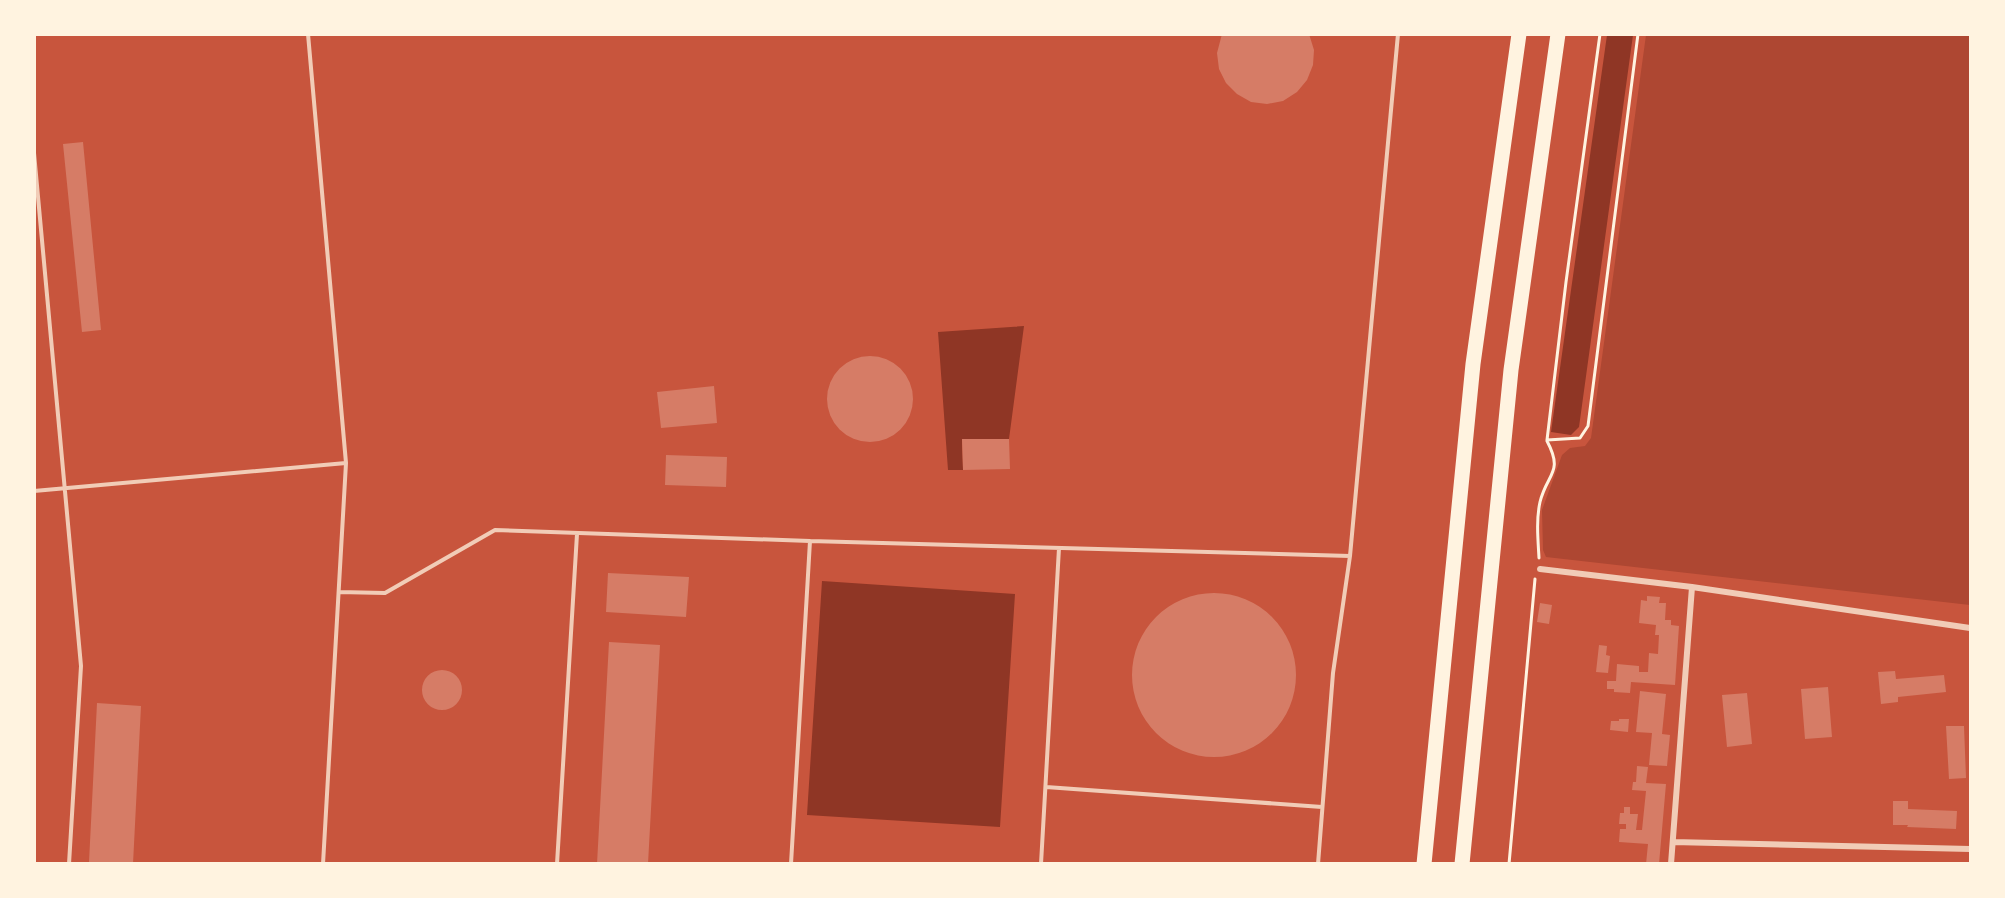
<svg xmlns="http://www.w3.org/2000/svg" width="2005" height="898" viewBox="0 0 2005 898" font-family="'Alegreya Sans',sans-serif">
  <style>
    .green { fill: #ae4732 }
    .water { fill: #8f3625 }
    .building { fill: #d67c66 }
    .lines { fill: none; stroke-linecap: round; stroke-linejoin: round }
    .path { stroke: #fff3e0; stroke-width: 3 }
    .service { stroke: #f1ccb7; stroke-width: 4 }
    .minor { stroke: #f1ccb7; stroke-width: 6 }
    .motorway { stroke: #fff3e0; stroke-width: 15 }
  </style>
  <rect width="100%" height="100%" fill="#c8553d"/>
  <!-- green -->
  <path class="green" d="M 1646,35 L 1970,35 L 1970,605 L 1546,557 L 1543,550 L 1542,510 L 1562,455 L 1570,448 L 1585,446 L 1591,438 Z"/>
  <!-- water -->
  <path class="water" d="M 1607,35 L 1633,35 L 1579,427 L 1571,435 L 1551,432 Z
    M 1024,326 L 1009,439 L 962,439 L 963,470 L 948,470 L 938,332 Z
    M 822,581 L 1015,594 L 1000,827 L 807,815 Z"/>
  <!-- building -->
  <path class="building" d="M 1222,34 L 1309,34 L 1314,50 L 1313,65 L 1307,80 L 1297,92 L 1283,101 L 1267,104 L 1251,102 L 1237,94 L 1226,83 L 1219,69 L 1217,53 Z
    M 83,142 L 101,330 L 82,332 L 63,144 Z
    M827 399a43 43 0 1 1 86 0a43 43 0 1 1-86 0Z
    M 714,386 L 717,423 L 661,428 L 657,392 Z
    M 962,439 L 1009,439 L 1010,469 L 963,470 Z
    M 666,455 L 727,457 L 726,487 L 665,485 Z
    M 608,573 L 689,577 L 686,617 L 606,612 Z
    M1132 675a82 82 0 1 1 164 0a82 82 0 1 1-164 0Z
    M 1647,596 L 1660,597 L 1659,603 L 1666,603 L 1665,620 L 1671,620 L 1671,625 L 1679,626 L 1675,685 L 1631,682 L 1630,693 L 1614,692 L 1614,689 L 1607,689 L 1607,681 L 1616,681 L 1617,664 L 1639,666 L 1639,672 L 1648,672 L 1649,653 L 1658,654 L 1659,635 L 1655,635 L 1656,625 L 1639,623 L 1641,600 L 1647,601 Z
    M 1540,603 L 1552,605 L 1549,624 L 1537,622 Z
    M 609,642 L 660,645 L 648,864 L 597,864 Z
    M 1599,645 L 1607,646 L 1606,655 L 1610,656 L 1608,673 L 1596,672 Z
    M422 690a20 20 0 1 1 40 0a20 20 0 1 1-40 0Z
    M 1895,671 L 1896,679 L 1944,675 L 1946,692 L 1898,697 L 1898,702 L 1881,704 L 1878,672 Z
    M 1828,687 L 1832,737 L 1805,739 L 1801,689 Z
    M 1640,691 L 1666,694 L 1662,734 L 1670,735 L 1667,766 L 1649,765 L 1652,733 L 1636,732 Z
    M 1747,693 L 1752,744 L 1727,747 L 1722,695 Z
    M 97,703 L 141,706 L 133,864 L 89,862 Z
    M 1619,719 L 1629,719 L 1628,732 L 1610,730 L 1611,721 L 1619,721 Z
    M 1946,726 L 1964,726 L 1966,778 L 1949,779 Z
    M 1637,766 L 1648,767 L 1646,783 L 1666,784 L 1659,864 L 1646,864 L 1648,844 L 1619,842 L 1620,829 L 1626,829 L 1626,824 L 1619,824 L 1620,813 L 1624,813 L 1624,807 L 1630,807 L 1630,814 L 1638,814 L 1636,830 L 1642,830 L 1646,791 L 1632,790 L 1633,782 L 1636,782 Z
    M 1893,801 L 1908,801 L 1908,809 L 1957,811 L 1956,829 L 1907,827 L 1908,825 L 1893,825 Z"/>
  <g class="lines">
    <!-- path -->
    <path class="path" d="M 1600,34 L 1566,282 L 1547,440 L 1580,438 L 1588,426 L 1638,34
      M 1539,558 C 1538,540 1536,520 1540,502 C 1547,473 1564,473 1547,441
      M 1509,864 L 1535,579"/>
    <!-- service -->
    <path class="service" d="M 308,34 L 346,463 L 323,864
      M 34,153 L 81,666 L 69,864
      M 34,491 L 346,463
      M 339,592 L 385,593 L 495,530 L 810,541 L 1350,556
      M 1046,787 L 1322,807
      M 557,864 L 577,534
      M 791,864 L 810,541
      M 1041,864 L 1059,548
      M 1318,864 L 1333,673 L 1350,556 L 1398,34"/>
    <!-- minor -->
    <path class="minor" d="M 1540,569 L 1692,587 L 1970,628
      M 1673,842 L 1970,849
      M 1671,864 L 1692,587"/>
    <!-- motorway -->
    <path class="motorway" d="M 1424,864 L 1473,364 L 1519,34
      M 1462,864 L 1511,370 L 1558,34"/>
  </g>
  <!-- border -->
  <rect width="2005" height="898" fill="none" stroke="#fff3e0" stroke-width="72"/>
</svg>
